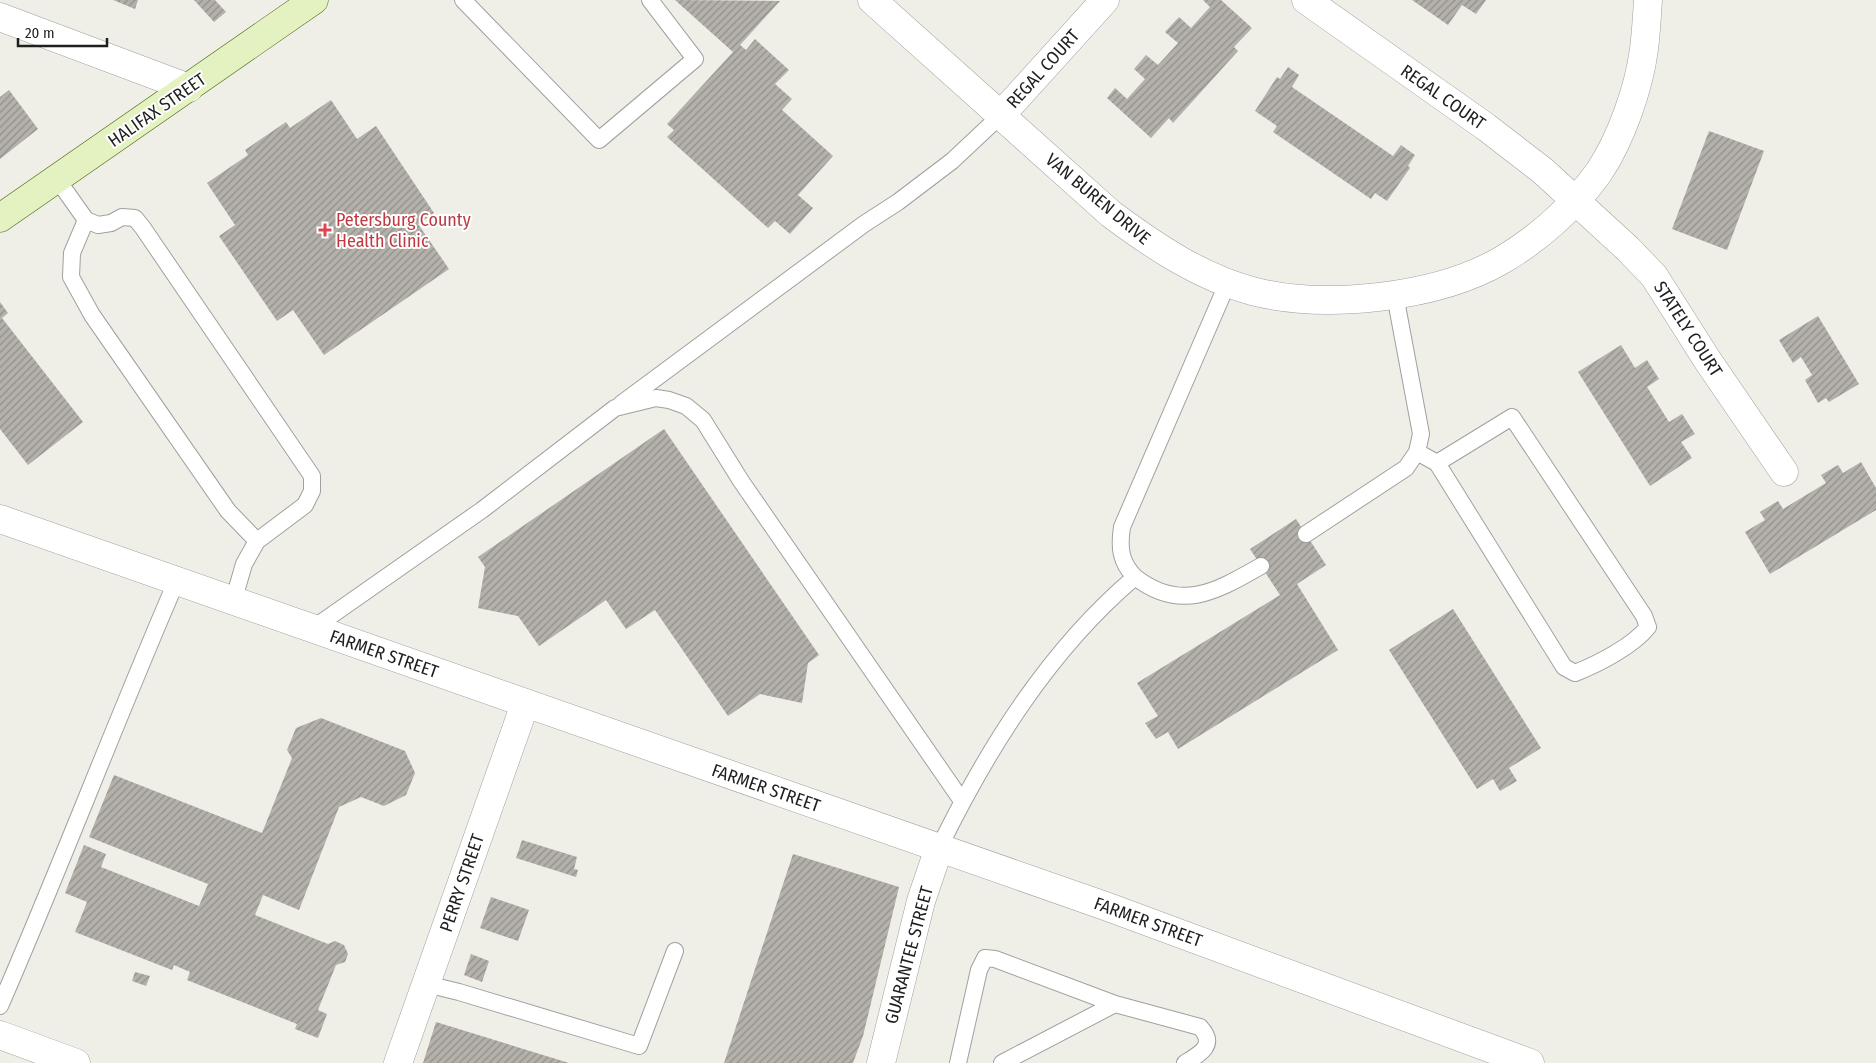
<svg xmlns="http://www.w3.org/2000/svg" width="1876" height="1063" viewBox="0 0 1876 1063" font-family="'Fira Sans Condensed',sans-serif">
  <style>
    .building { fill: url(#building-hatch) }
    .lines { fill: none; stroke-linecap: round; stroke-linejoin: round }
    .service-casing { stroke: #a0a0a0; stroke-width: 18 }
    .minor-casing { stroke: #a0a0a0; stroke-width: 29 }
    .tertiary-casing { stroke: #a0a0a0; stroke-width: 29 }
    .secondary-casing { stroke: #4c6913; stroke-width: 29 }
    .service { stroke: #fff; stroke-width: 16 }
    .minor { stroke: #fff; stroke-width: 28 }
    .tertiary { stroke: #fff; stroke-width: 28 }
    .secondary { stroke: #e4f2c1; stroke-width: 28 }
    .health-dot { fill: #e0444e; stroke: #fff; stroke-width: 2 }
    .labels { text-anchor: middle; stroke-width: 4; stroke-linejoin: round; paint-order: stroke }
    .street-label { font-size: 18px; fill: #1f1f1f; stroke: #fff }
    .health-label { font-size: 18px; fill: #be3a42; stroke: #fff; text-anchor: start }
  </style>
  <defs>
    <pattern id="building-hatch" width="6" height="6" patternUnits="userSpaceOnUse" patternTransform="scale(1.25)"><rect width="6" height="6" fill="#b4b0aa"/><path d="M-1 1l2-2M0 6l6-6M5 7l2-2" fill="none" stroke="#928f8a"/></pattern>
  </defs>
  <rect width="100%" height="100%" fill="#efeee7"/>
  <!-- building -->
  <path class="building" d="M 113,0 L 138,0 L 135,9 Z
    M 194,0 L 215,0 L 226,12 L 214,22 Z
    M 675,0 L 780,1 L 740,45 L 746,50 L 755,39 L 789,70 L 775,84 L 792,99 L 782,110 L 833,156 L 798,195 L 813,208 L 790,234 L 775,221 L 768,228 L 667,137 L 674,130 L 667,124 L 733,52 Z
    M 1203,0 L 1221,0 L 1252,28 L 1234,47 L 1238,51 L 1173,123 L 1169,118 L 1151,138 L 1107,98 L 1115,88 L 1127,99 L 1145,79 L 1134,69 L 1146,55 L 1158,65 L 1178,43 L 1165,32 L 1179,17 L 1191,28 L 1210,7 Z
    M 1412,0 L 1486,0 L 1476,14 L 1462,5 L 1448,25 Z
    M 1288,67 L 1299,75 L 1292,87 L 1393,156 L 1401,145 L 1415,155 L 1408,166 L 1410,168 L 1387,201 L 1375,193 L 1371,199 L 1273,132 L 1277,126 L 1255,111 L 1277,77 L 1280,79 Z
    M 9,90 L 38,129 L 0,159 L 0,97 Z
    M 331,100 L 357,139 L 376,126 L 434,213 L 418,224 L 449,269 L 324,355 L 293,310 L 277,321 L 219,236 L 235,225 L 207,183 L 248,155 L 245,150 L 286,122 L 290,128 Z
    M 1709,131 L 1764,151 L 1727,250 L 1672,229 Z
    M 0,302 L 8,313 L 2,318 L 83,422 L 28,465 L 0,429 Z
    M 1818,316 L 1859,384 L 1829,402 L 1826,398 L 1818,403 L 1805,380 L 1812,375 L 1801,357 L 1793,363 L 1779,340 Z
    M 1621,345 L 1635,368 L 1647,360 L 1659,379 L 1647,387 L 1669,422 L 1682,414 L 1695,434 L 1681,442 L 1692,458 L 1650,486 L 1578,372 Z
    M 664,429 L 819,655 L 808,663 L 802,703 L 760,694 L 728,716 L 655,610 L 626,629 L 606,600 L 539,646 L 518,616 L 478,608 L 485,567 L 478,557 Z
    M 1861,462 L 1876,488 L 1876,510 L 1770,574 L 1745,532 L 1765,520 L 1760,512 L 1778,501 L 1783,509 L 1826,483 L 1821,475 L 1838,465 L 1843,473 Z
    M 1296,519 L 1326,565 L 1297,584 L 1338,650 L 1178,749 L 1168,732 L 1156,739 L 1145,723 L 1158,716 L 1137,683 L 1280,595 L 1250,549 Z
    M 1453,609 L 1541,748 L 1509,768 L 1517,781 L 1500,791 L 1493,779 L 1477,789 L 1389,650 Z
    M 321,718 L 405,751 L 415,773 L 406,795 L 384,806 L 361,797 L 339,807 L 299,910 L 263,895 L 255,915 L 328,944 L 335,941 L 344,945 L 348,954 L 345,962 L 336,965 L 318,1010 L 327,1014 L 318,1038 L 295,1029 L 297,1024 L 187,980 L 190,972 L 174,965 L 172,970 L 75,932 L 87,902 L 65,893 L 84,845 L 106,854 L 101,867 L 199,906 L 208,884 L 89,837 L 114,775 L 262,833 L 292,758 L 287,750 L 296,728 Z
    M 522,840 L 577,857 L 574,869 L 578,870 L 576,877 L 516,858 Z
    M 793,854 L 899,887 L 863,1036 L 853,1063 L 724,1063 Z
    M 491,897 L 529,910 L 518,941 L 480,928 Z
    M 471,954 L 489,961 L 482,982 L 464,975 Z
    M 135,972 L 150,976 L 146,986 L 132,981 Z
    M 436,1022 L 569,1063 L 423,1063 Z"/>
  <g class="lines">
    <defs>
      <path id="service" d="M 463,0 L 599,140 L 695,59 L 650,0
        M 57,179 L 86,220 L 98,225 L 111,223 L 122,217 L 135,218 L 143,228 L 312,476 L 312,491 L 305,505 L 257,541 L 244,564 L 233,602
        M 86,220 L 72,253 L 71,277 L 92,315 L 228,511 L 257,541
        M 621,404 L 864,224 L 898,202 L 952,161 L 1001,115
        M 1417,452 L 1437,463 L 1564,667 L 1575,673 C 1598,664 1633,646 1648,627 L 1644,616 L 1512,417 L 1437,463
        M 1306,534 L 1406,468 L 1417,452 L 1421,434 L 1395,295
        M 1135,577 C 1120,562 1119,547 1122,527 L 1228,282
        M 312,629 L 482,510 L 615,408 L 656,398 L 669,400 L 686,406 L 703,420 L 741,481 L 962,801
        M 939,848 C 988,748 1049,650 1135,577 C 1181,613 1217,591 1261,566
        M 426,984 L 459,992 L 639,1046 L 675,951
        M 0,1006 C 61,866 115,723 176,582
        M 958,1063 L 979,970 L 985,958 L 995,959 L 1115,1004 L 1200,1027 C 1217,1045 1200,1054 1185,1063
        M 1002,1063 L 1115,1004"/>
      <path id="minor" d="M 872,0 L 1111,214 C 1154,246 1200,277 1252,291 C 1324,310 1437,298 1502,260 C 1538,239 1574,207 1599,172 C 1621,139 1639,88 1644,49 C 1646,33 1647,16 1648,0
        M 1306,0 L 1486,127 L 1543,171 L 1628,249 L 1654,276 L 1708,361 L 1784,472
        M 0,17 L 189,88
        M 1001,115 L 1105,0
        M 0,1035 L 76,1063
        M 398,1063 L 525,704
        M 881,1063 L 921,901 L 939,848"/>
      <path id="tertiary" d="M 0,519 L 1108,907 L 1530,1063"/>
      <path id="secondary" d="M 0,218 L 314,0"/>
    </defs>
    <!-- service casing -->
    <use href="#service" class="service-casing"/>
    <!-- minor casing -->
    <use href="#minor" class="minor-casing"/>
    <!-- tertiary casing -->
    <use href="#tertiary" class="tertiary-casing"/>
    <!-- secondary casing -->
    <use href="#secondary" class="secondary-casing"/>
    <!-- service -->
    <use href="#service" class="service"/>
    <!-- minor -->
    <use href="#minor" class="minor"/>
    <!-- tertiary -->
    <use href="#tertiary" class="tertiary"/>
    <!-- secondary -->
    <use href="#secondary" class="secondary"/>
  </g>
  <!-- markers -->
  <path class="health-dot" d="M322.5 222.5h5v5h5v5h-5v5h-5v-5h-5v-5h5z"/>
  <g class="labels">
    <!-- street labels -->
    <g class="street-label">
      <text transform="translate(1043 69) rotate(-48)" y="6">REGAL COURT</text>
      <text transform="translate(1443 97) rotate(35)" y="6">REGAL COURT</text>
      <text transform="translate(157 110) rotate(-35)" y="6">HALIFAX STREET</text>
      <text transform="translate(1098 199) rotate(40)" y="6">VAN BUREN DRIVE</text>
      <text transform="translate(1688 329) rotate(57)" y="6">STATELY COURT</text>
      <text transform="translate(384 654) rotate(19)" y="6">FARMER STREET</text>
      <text transform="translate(766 788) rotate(19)" y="6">FARMER STREET</text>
      <text transform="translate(462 883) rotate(-71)" y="6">PERRY STREET</text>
      <text transform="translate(1148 922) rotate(20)" y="6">FARMER STREET</text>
      <text transform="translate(909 955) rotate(-75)" y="6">GUARANTEE STREET</text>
    </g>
    <!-- health labels -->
    <g class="health-label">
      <text x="336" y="226">Petersburg County<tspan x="336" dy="21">Health Clinic</tspan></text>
    </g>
  </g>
  <!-- scale -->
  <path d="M18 38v8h89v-8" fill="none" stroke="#1f1f1f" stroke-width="2.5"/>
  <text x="25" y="38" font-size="15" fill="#1f1f1f" stroke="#ffffff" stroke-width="4" paint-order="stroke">20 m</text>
</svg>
